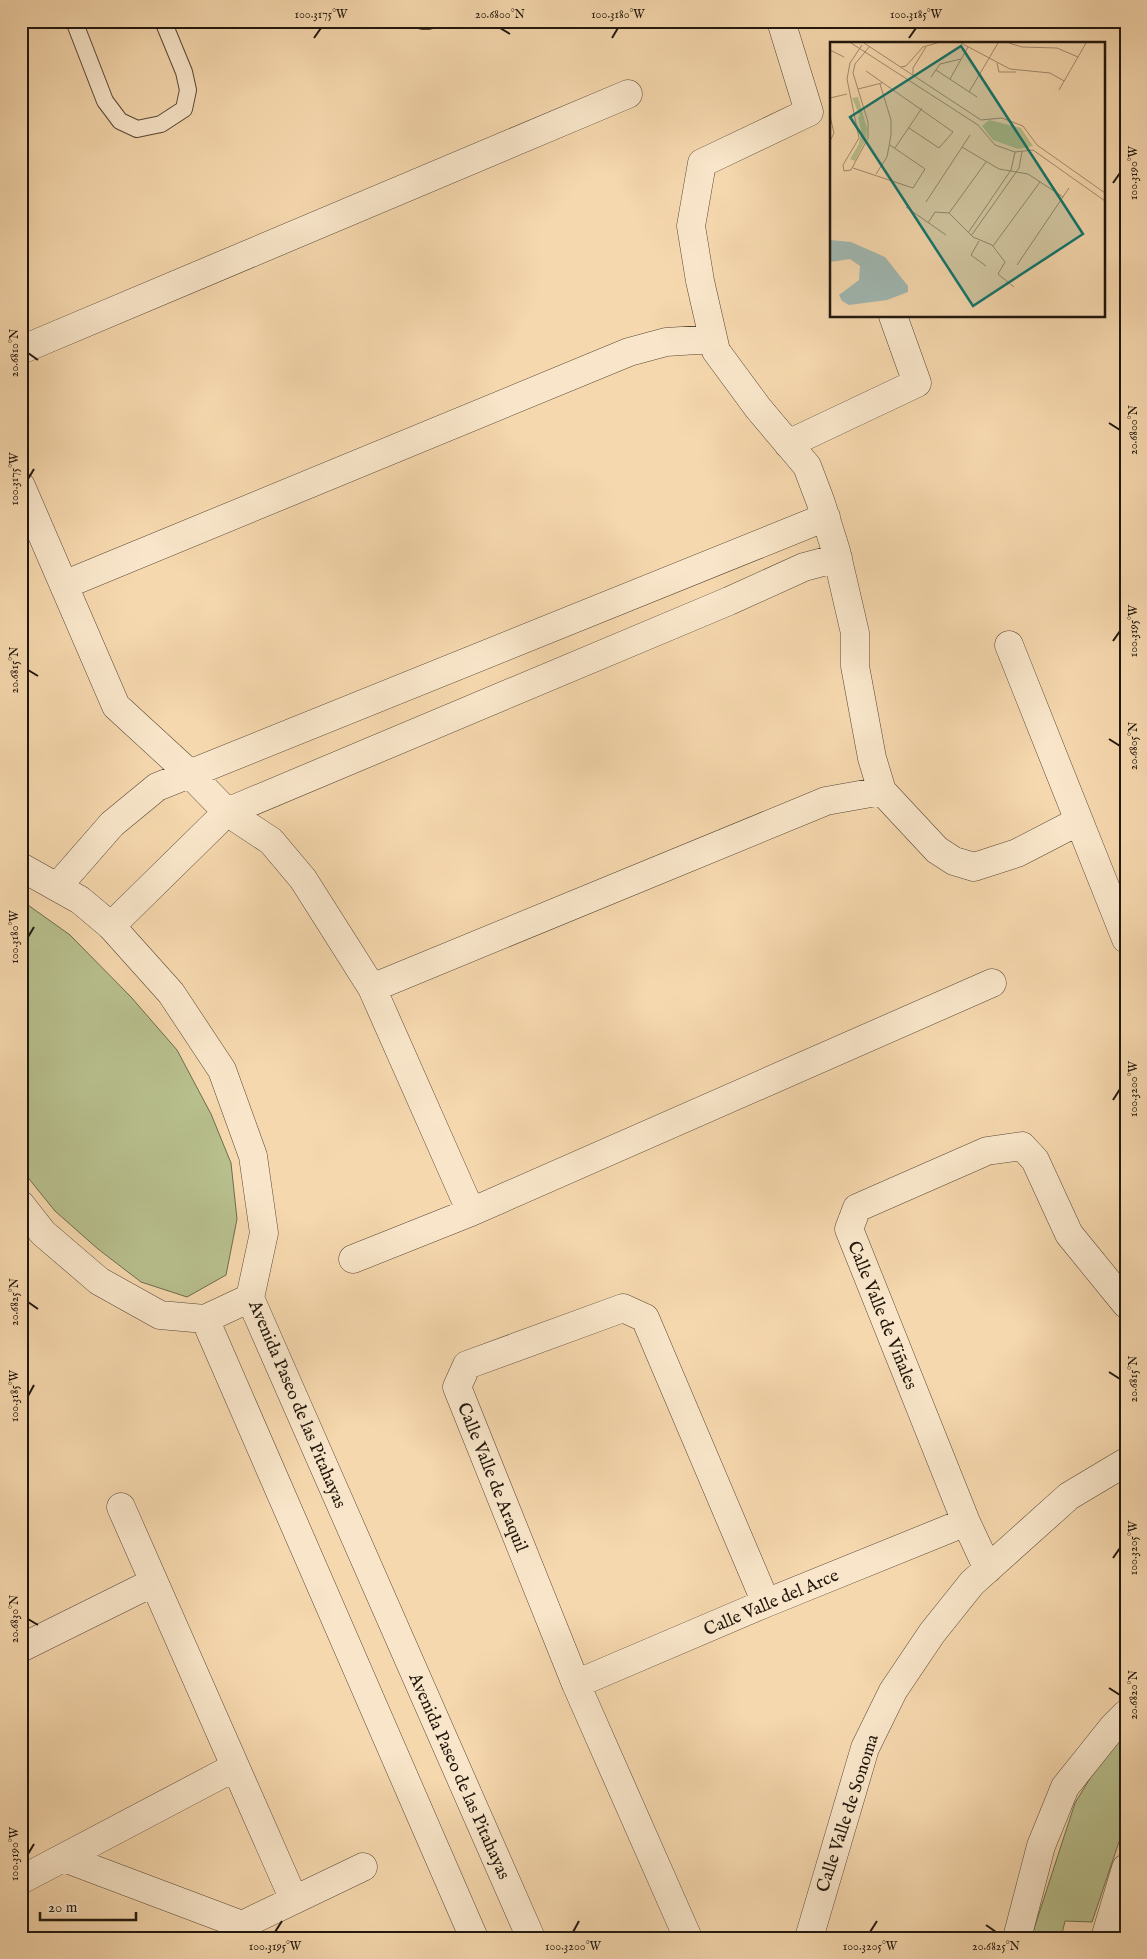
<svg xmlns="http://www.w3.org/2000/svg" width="1147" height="1959" viewBox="0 0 1147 1959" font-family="'IM FELL English',serif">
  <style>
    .green { fill: #b8c08e; stroke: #6c6c4e }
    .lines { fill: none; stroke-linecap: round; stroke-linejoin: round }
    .service-casing { stroke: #564735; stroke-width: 18 }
    .minor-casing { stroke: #564735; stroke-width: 29 }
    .tertiary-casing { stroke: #564735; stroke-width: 29 }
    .service { stroke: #f9e6ca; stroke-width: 16 }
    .minor { stroke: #f9e6ca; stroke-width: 28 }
    .tertiary { stroke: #f9e6ca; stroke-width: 28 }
    .ticks { fill: none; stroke: #21170d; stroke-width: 2 }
    .labels { text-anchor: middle; stroke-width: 4; stroke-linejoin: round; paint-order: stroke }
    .street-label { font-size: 18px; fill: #21170d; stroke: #f9e6ca }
    .inset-road { fill: none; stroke: #a18b6e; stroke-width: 1 }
    .view { fill: #0f766e; fill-opacity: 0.15; stroke: #0f766e; stroke-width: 2.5 }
    .inset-edge { fill: none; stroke: #21170d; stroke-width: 2.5 }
    .neatline { fill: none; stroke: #21170d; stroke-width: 2 }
    .ticks-label { font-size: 12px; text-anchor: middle; fill: #21170d }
  </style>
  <rect width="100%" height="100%" fill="#f6d8ae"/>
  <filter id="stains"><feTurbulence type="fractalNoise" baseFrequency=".004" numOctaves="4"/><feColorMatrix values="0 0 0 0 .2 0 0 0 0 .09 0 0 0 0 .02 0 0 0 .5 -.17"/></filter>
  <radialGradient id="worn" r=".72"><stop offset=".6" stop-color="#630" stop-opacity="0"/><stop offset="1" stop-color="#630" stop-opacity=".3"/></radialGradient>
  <!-- green -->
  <path class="green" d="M 21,900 L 70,935 L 131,997 L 177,1050 L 211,1114 L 231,1163 L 237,1219 L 226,1275 L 187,1297 L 141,1282 L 98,1249 L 55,1211 L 21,1169 Z
    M 1126,1733 L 1126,1821 L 1092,1922 L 1065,1921 L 1061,1938 L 1031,1938 L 1075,1803 L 1100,1762 Z"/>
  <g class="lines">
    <defs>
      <path id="service" d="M 74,21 L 105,101 L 120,121 L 137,129 L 161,124 L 184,109 L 188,90 L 184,72 L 163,21
        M 422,21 L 429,21"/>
      <path id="minor" d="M 781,21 L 809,112 L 702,163 L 691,226 L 700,281 L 716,351 L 758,408 L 807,466 L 821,503 L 836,551 L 855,633 L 855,666 L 872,758 L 882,791 L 937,850 L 954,861 L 974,867 L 1017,853 L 1079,821
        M 21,350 L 628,94
        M 788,444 L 917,383 L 893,316
        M 21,486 L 116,706 L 190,774 L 227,812 L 271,841 L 303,879 L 372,988 L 471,1212
        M 64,585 L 629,352 L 666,342 L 713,339
        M 1009,645 L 1126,939
        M 57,887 L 112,824 L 157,787 L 826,517
        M 111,926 L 227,812 L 729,601 L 804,567 L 838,558
        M 372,988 L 826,801 L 882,791
        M 353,1259 L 471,1212 L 992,983
        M 121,1507 L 294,1900
        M 988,1569 L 966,1522 L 849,1229 L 857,1208 L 987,1151 L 1022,1146 L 1035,1160 L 1069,1234 L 1126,1304
        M 21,1648 L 154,1582
        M 576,1684 L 766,1603 L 966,1522
        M 64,1858 L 242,1925 L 363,1867
        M 21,1880 L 235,1767
        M 688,1938 L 576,1684 L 457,1387 L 467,1365 L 623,1308 L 645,1318 L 766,1603
        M 809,1938 L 865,1748 L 893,1691 L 932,1633 L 972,1583 L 1069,1496 L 1126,1462
        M 1017,1938 L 1041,1846 L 1065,1787 L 1113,1727 L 1126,1714
        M 1105,1938 L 1126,1868"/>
      <path id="tertiary" d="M 21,867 L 80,900 L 111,926 L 171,993 L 222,1070 L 253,1156 L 264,1233 L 250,1298 L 531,1938
        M 21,1205 L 43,1233 L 99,1281 L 160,1315 L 205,1319
        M 205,1319 L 474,1938
        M 205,1319 L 250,1298"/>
    </defs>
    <!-- service casing -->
    <use href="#service" class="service-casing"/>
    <!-- minor casing -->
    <use href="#minor" class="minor-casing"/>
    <!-- tertiary casing -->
    <use href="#tertiary" class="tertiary-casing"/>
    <!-- service -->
    <use href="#service" class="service"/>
    <!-- minor -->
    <use href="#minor" class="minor"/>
    <!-- tertiary -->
    <use href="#tertiary" class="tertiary"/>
  </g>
  <!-- ticks -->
  <path class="ticks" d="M 500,28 L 510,34M 314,38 L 321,28M 612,38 L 618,28M 909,38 L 916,28M 1113,183 L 1120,173M 28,353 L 38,360M 1109,423 L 1120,430M 28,479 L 34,469M 1113,641 L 1120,631M 28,670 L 38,676M 1109,739 L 1120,746M 28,937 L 34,927M 1113,1100 L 1120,1089M 28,1302 L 38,1309M 1109,1372 L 1120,1379M 28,1396 L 34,1385M 1113,1558 L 1120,1548M 28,1619 L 38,1625M 1109,1688 L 1120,1695M 28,1854 L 34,1844M 986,1925 L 996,1932M 275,1932 L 282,1921M 573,1932 L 579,1921M 870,1932 L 877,1921"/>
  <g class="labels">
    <!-- street labels -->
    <g class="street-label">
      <text transform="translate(883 1315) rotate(68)" y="6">Calle Valle de Viñales</text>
      <text transform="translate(298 1404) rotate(67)" y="6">Avenida Paseo de las Pitahayas</text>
      <text transform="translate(493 1477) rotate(68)" y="6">Calle Valle de Araquil</text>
      <text transform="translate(771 1602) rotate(-23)" y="6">Calle Valle del Arce</text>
      <text transform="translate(460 1776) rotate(66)" y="6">Avenida Paseo de las Pitahayas</text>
      <text transform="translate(847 1813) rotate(-72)" y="6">Calle Valle de Sonoma</text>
    </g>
  </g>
  <!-- overview -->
  <g transform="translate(830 42)">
    <rect width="275" height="275" fill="#f6d8ae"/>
    <path d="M 28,55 L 37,86 L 36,97 L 25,119 L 20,117 L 29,102 L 31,89 L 28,75 L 30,74 L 22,56 ZM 159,78 L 191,86 L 203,104 L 188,107 L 163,98 L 152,84 Z" fill="#b8c08e"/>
    <path d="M 0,198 L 21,200 L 55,215 L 78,244 L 78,250 L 57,258 L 19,263 L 12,259 L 9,253 L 29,238 L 30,224 L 20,217 L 0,220 Z" fill="#a0b8b3"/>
    <path class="inset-road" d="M 21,1 L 148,83 L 165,103 L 185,110 L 203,108M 34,1 L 151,78M 131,1 L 180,27 L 220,31 L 234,39M 179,1 L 192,5 L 227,6 L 248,15M 0,8 L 14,15M 167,21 L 169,30 L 186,30M 71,25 L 76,24 L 93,5 L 107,1M 106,28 L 147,55M 36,29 L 123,90 L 109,106 L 79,86M 83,33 L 83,26 L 96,5M 101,35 L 110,22 L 131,17M 120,37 L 138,5M 28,47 L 52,41M 229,48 L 256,1M 139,50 L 168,1M 0,56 L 17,52M 0,74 L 4,91 L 0,99M 151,78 L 172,76 L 193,84 L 207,103 L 275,151M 132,105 L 169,127 L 198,132 L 233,155M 65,106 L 92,66M 203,108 L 275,159M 13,123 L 14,129 L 21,128 L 38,96 L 38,80 L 23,31 L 25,22 L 40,4M 13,123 L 29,96 L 17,37 L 20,21 L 32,3M 23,126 L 83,146 L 95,127 L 60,103M 46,132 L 57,115 L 61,93 L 61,78 L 50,42M 96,160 L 140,93M 76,165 L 116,193M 119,171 L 156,120M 98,181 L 105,170 L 119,171 L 143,195 L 162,203 L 175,220 L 168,232 L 184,245M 138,191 L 181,128 L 185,110M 141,194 L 189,126 L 192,110M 149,199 L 141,213 L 156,224M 163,204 L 210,140M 187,223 L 239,146"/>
    <path class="view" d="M 131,4 L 253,192 L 143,264 L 20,75 Z"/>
    <rect width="275" height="275" class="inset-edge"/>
  </g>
  <!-- margin -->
  <rect width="1147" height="1959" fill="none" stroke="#f6d8ae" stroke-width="55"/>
  <!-- scale -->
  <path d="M40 1912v8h96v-8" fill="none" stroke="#21170d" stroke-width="2.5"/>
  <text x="48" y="1912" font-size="15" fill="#21170d" stroke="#f9e6ca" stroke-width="4" paint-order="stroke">20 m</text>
  <rect x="28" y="28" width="1092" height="1904" class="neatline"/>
  <g class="ticks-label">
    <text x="321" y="18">100.3175°W</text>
    <text x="500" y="18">20.6800°N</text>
    <text x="618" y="18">100.3180°W</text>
    <text x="916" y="18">100.3185°W</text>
    <text transform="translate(1133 173) rotate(-90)" y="4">100.3190°W</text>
    <text transform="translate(14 353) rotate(-90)" y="4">20.6810°N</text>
    <text transform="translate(1133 430) rotate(-90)" y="4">20.6800°N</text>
    <text transform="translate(14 479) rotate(-90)" y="4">100.3175°W</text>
    <text transform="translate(1133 631) rotate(-90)" y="4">100.3195°W</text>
    <text transform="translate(14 670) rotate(-90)" y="4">20.6815°N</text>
    <text transform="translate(1133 746) rotate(-90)" y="4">20.6805°N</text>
    <text transform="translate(14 937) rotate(-90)" y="4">100.3180°W</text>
    <text transform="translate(1133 1089) rotate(-90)" y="4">100.3200°W</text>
    <text transform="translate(14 1302) rotate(-90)" y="4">20.6825°N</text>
    <text transform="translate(1133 1379) rotate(-90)" y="4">20.6815°N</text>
    <text transform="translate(14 1396) rotate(-90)" y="4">100.3185°W</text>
    <text transform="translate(1133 1548) rotate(-90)" y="4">100.3205°W</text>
    <text transform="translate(14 1619) rotate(-90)" y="4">20.6830°N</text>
    <text transform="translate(1133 1695) rotate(-90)" y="4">20.6820°N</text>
    <text transform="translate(14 1854) rotate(-90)" y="4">100.3190°W</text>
    <text x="275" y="1950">100.3195°W</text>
    <text x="573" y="1950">100.3200°W</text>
    <text x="870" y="1950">100.3205°W</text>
    <text x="996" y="1950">20.6825°N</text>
  </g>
  <rect width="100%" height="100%" filter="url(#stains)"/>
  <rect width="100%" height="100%" fill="url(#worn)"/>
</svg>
